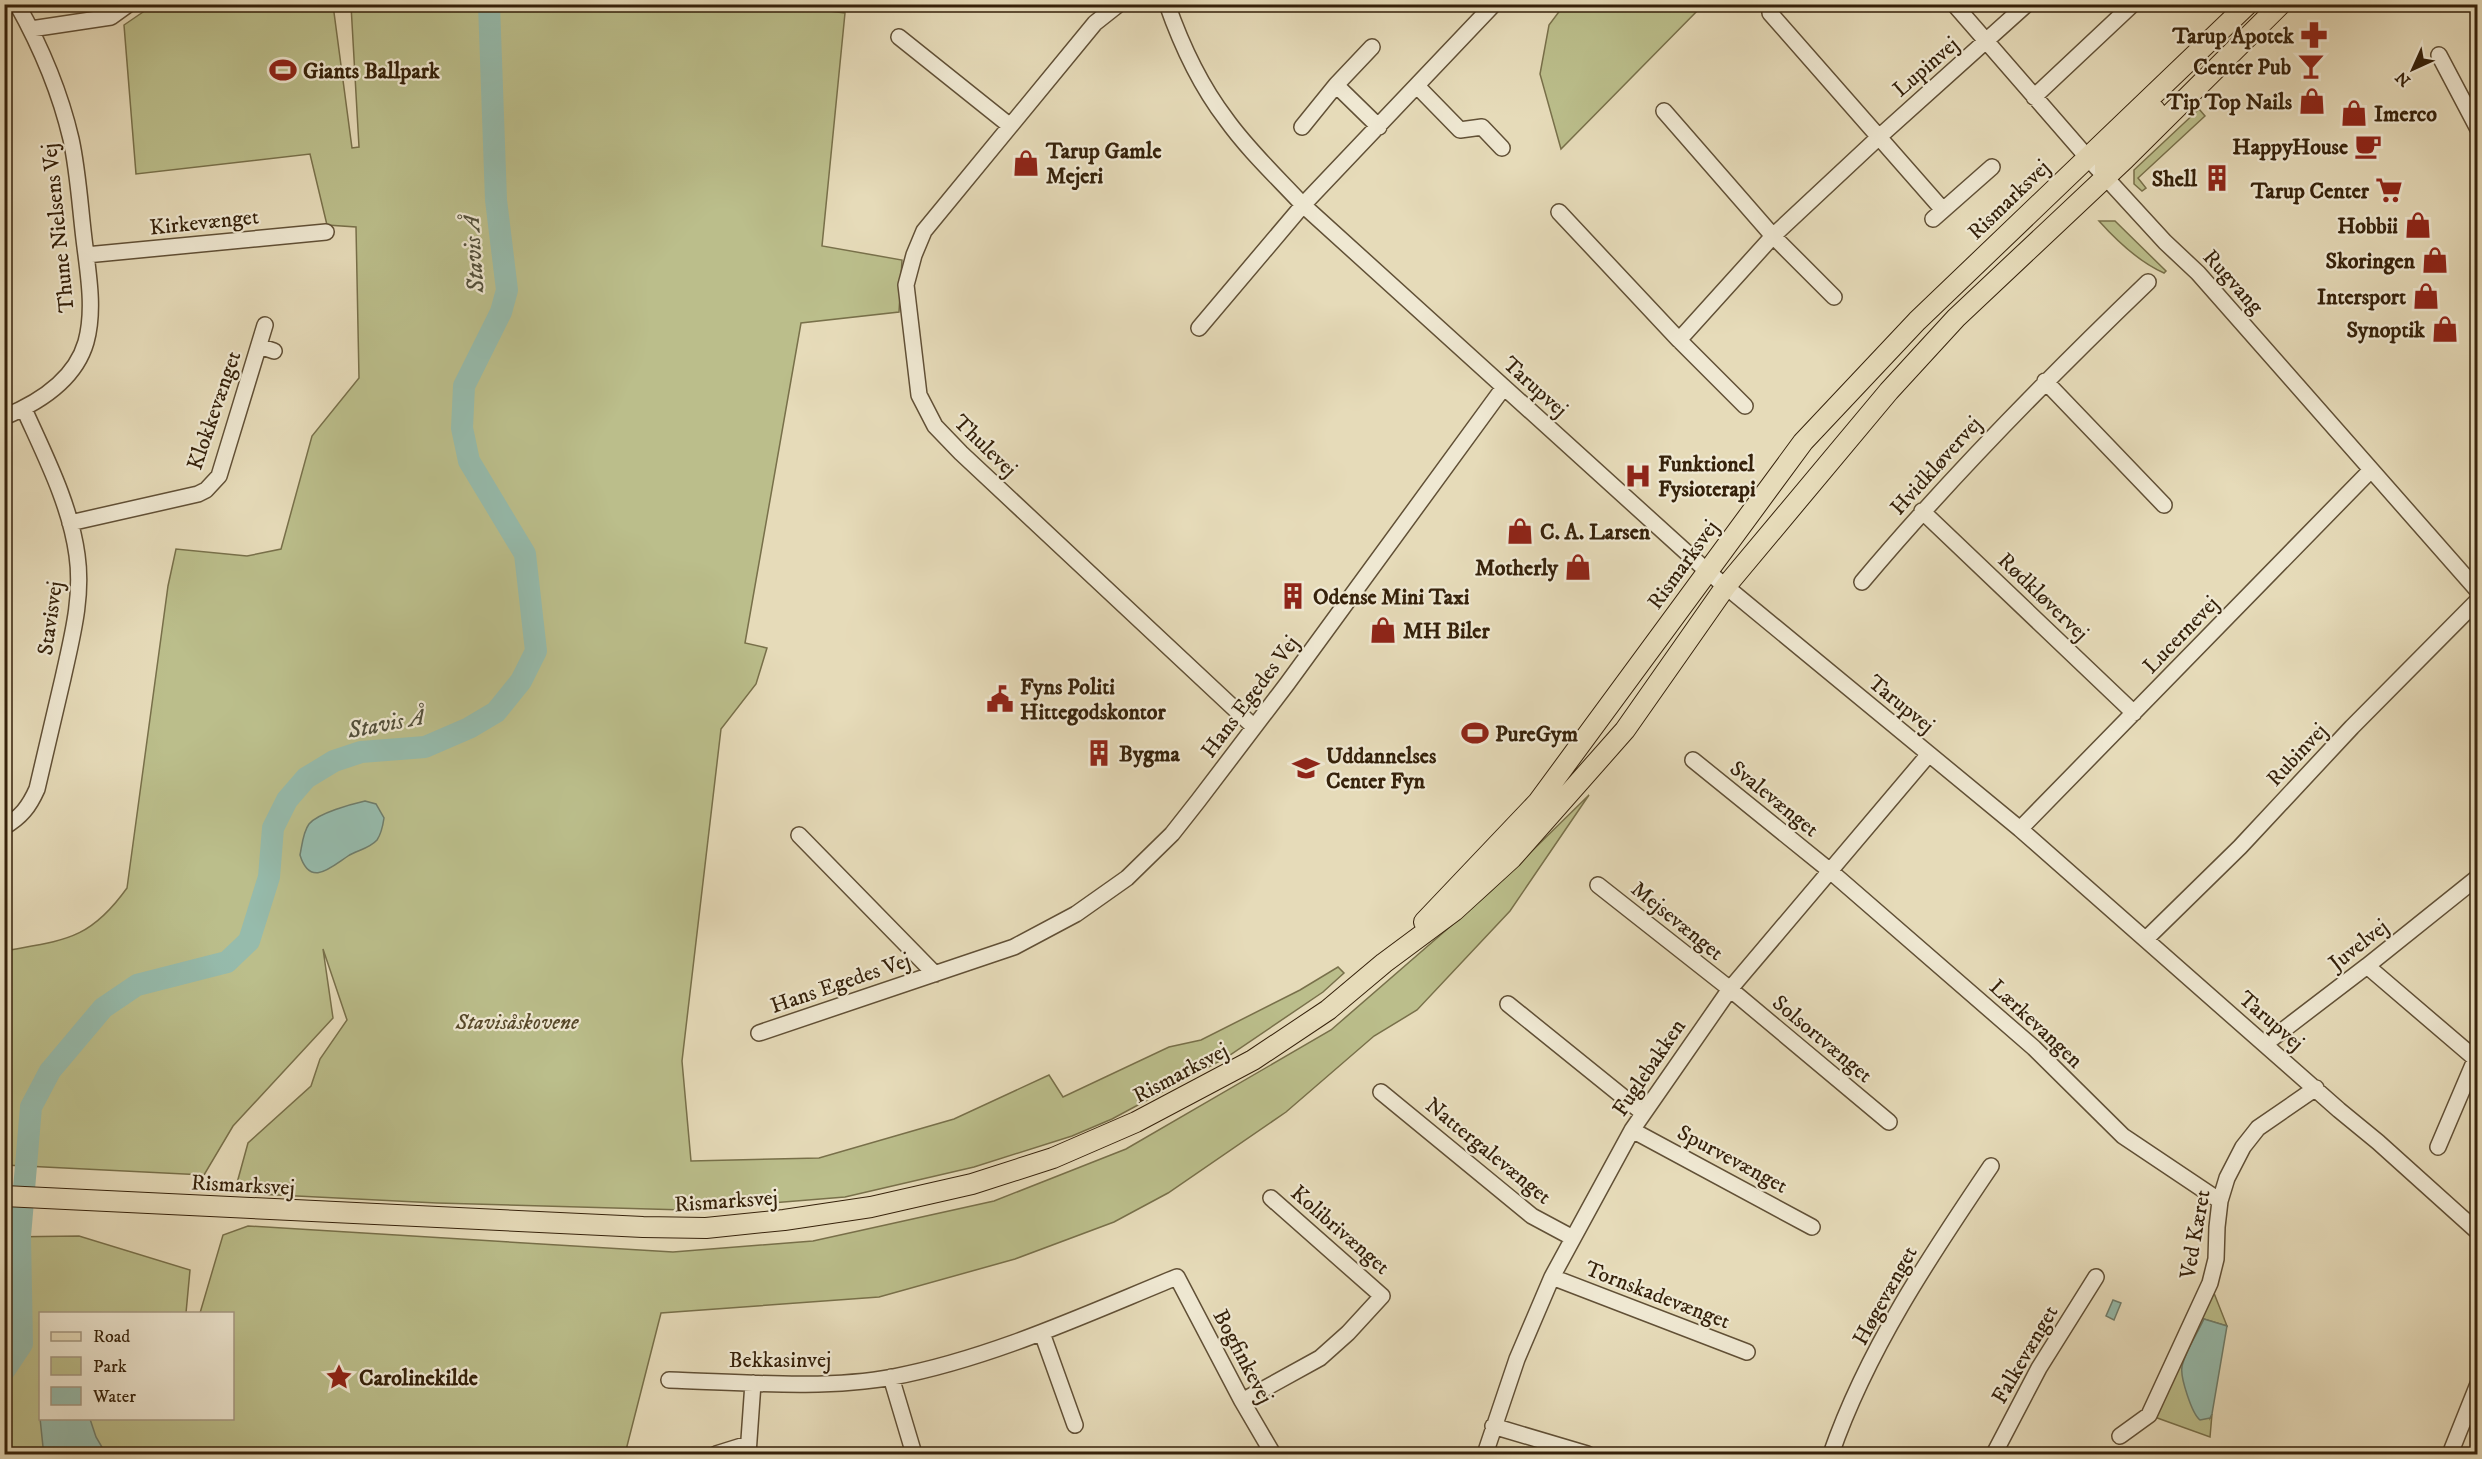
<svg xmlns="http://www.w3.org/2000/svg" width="2482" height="1459" viewBox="0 0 2482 1459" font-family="'IM FELL DW Pica',serif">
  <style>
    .green { fill: #bbbe8b; stroke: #78704a; stroke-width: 1.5 }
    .water { fill: #96bbac; stroke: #6f7d6b; stroke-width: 1.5 }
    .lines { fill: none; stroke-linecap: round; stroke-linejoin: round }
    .river { stroke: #96bbac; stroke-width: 22 }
    .minor-casing { stroke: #615036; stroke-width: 18 }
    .major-casing { stroke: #35210a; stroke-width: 22 }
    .minor { stroke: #efe8d2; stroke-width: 15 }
    .major { stroke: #e6dbb9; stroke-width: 20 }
    .labels { text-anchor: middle; stroke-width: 4.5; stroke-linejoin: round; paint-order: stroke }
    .poi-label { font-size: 22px; font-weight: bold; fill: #35210a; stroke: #efe8d2; text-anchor: start }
    .street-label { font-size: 22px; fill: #35210a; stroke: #efe8d2 }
    .park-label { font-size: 22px; font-style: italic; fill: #56482a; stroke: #efe8d2 }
    .water-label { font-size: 24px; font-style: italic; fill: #524f3b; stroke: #efe8d2 }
  </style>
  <rect width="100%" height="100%" fill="#e6dbb9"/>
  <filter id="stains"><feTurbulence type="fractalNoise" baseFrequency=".00333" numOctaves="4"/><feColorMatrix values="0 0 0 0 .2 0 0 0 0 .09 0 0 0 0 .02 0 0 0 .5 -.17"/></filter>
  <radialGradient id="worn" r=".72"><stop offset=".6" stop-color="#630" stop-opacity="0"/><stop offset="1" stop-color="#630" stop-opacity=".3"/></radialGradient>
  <!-- green -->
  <path class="green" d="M 199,4 L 333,5 L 352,148 L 359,147 L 351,5 L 820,4 L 822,10 L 845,13 L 822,246 L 902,260 L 899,312 L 801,323 L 745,643 L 767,648 L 756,684 L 721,729 L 682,1061 L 691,1161 L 819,1158 L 954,1119 L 1049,1075 L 1063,1097 L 1169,1047 L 1201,1040 L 1300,990 L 1338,967 L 1344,973 L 1323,992 L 1227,1057 L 1112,1119 L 1072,1136 L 974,1167 L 845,1197 L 685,1210 L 437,1203 L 257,1194 L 237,1183 L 248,1143 L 311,1086 L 320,1059 L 347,1020 L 323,949 L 333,1018 L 233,1126 L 204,1175 L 5,1165 L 4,951 C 64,940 89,941 127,888 L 168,586 L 176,549 L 247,556 L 281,549 L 312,436 L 359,378 L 356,227 L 327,225 L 310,154 L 136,174 L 124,25 L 149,8 Z
    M 1564,5 L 1703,5 L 1561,149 L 1540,74 L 1549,25 Z
    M 2199,109 L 2205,116 L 2138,178 L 2146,188 L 2142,191 L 2134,184 L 2134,170 Z
    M 2099,221 L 2115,221 L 2166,271 L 2164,273 C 2139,262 2117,241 2099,221 Z
    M 1589,795 L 1510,911 L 1417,1010 L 1374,1036 L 1286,1112 L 1168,1193 L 1114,1222 L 1015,1259 L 879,1297 L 661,1313 L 625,1454 L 5,1454 L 4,1237 L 79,1236 L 190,1270 L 186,1313 L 40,1314 L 40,1418 L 232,1418 L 232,1314 L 200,1313 L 223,1235 L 248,1226 L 673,1252 L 813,1241 L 994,1201 L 1126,1149 L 1331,1030 L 1490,892 Z
    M 2210,1283 L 2227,1326 L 2204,1319 L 2210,1418 L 2212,1414 L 2210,1437 L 2149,1415 Z"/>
  <!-- water -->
  <path class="water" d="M 365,801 L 376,804 L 384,818 C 383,825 381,834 377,840 C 369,849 357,850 348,856 C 331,867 310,888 300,855 C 302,845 303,832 309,824 C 318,813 352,804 365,801 Z
    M 2113,1300 L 2121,1303 L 2114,1320 L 2106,1316 Z
    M 2204,1319 L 2227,1326 L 2212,1414 L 2210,1418 L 2200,1420 C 2192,1414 2180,1377 2182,1367 C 2184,1354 2198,1332 2204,1319 Z
    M 40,1416 L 40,1418 L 90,1419 L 96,1437 L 106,1454 L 41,1454 L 43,1447 L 40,1418 Z"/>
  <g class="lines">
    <!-- river -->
    <path class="river" d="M 4,1371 L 22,1344 L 20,1236 L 31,1107 L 50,1071 L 103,1008 L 137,985 L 227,962 L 249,941 L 269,877 L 273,828 L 287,800 L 306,778 L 334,761 L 361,752 L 425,747 L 469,728 L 496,712 L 521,681 L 536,651 L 525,554 L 469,461 L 462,428 L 464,386 L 501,312 L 507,290 L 496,200 L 489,4"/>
    <defs>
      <path id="minor" d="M 1119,4 L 1095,23 L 924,231 L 914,255 L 906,285 L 919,395 L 935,426 L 961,453 L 1254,727
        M 1167,4 C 1181,44 1200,85 1226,119 C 1248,150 1277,177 1303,205 L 1707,571 L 2020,829 L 2339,1110 L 2378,1142 L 2478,1232
        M 1954,4 L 2087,157 L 2165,242 L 2198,273 L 2478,591
        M 1770,13 L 1943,210
        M 31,29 L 111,17 L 129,4
        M 899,37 L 1009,125
        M 1372,47 L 1336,85 L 1379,127
        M 2439,55 L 2478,129
        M 1417,86 L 1460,130 L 1482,127 L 1502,148
        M 2034,97 L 2133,4
        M 1664,111 L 1773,236 L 1834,297
        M 1302,127 L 1336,85
        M 1559,212 L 1679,340 L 1745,406
        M 1933,219 L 1992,167
        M 86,255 L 326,232
        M 1199,328 L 1303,205 L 1494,4
        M 1679,340 L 1773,236 L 1879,137 L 2027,4
        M 259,346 L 274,351
        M 2045,381 L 2164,505
        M 4,417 C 38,403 75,380 86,342 C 95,309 88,273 84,239 C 80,206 78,171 71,139 C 60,92 41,47 17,4
        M 1922,511 L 2134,713
        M 70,523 L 198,494 L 206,490 L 219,476 L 265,325
        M 1862,582 C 1951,476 2048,378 2148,282
        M 1693,760 L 1829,870 L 2034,1048 L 2123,1136 L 2220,1201
        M 4,827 C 21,817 29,807 37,789 C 46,752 54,715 63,678 C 72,637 83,597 77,555 C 70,504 45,456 24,409
        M 2020,829 L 2371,470
        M 799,835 L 935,974
        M 1598,885 L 1730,989 L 1889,1122
        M 2146,939 L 2240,847 L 2352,727 L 2478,600
        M 2367,966 L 2478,1061
        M 1508,1004 L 1643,1113
        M 759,1033 L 1014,947 L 1076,914 L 1127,878 L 1172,834 L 1198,801 L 1287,684 L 1504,387
        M 2265,1044 L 2367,966 L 2478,877
        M 1381,1092 L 1532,1216 L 1573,1238
        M 1632,1130 L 1812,1227
        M 2438,1147 L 2478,1053
        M 1552,1277 L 1747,1352
        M 1042,1333 L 1075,1425
        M 891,1377 L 914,1454
        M 669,1380 C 739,1382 824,1390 893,1377 C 992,1358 1084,1315 1177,1277 L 1242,1401 L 1273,1454
        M 1242,1401 L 1320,1358 L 1348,1333 L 1382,1296 L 1271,1198
        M 1493,1426 L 1587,1454
        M 2120,1436 L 2149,1415 L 2210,1283 L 2216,1259 L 2217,1227 L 2220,1201 L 2227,1178 L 2243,1147 L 2258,1128 L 2316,1088
        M 716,1454 L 748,1444
        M 748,1454 L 753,1383
        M 1485,1454 L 1517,1359 L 1552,1277 L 1632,1130 L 1730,989 L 1929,754
        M 1831,1454 C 1867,1350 1930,1256 1991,1166
        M 1994,1454 L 2039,1368 L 2096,1277
        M 2450,1454 L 2478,1384"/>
      <path id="major" d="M 2105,171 L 2105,161 L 2155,110
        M 1424,922 L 1538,802 L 1803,442 L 1917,321 L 2248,4
        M 4,1196 L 643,1227 L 706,1228 L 784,1220 L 871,1207 L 972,1184 L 1053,1158 L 1136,1122 L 1253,1060 L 1328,1010 L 1384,963 L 1454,911 L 1512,858 L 1625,730 L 1726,586 L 1889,391 L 1956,318 L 2125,159 L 2281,4"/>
    </defs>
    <!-- minor casing -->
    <use href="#minor" class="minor-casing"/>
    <!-- major casing -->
    <use href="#major" class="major-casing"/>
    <!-- minor -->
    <use href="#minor" class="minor"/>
    <!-- major -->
    <use href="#major" class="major"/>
  </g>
  <!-- icons -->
  <defs>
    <symbol id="pharmacy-bare" viewBox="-9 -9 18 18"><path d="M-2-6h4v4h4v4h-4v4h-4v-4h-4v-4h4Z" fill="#8f2418" stroke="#efe8d2" stroke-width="2.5" paint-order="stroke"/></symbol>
    <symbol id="bar-bare" viewBox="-9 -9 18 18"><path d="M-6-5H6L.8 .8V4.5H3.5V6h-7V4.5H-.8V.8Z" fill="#8f2418" stroke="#efe8d2" stroke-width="2.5" paint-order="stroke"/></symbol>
    <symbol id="stadium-bare" viewBox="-9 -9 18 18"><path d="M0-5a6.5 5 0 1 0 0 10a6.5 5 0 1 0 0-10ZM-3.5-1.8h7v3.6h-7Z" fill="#8f2418" stroke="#efe8d2" stroke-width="2.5" paint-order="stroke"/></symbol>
    <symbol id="shop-bare" viewBox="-9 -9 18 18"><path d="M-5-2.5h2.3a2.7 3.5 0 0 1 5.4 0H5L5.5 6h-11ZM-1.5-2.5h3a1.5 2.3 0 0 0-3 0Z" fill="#8f2418" stroke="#efe8d2" stroke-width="2.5" paint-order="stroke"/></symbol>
    <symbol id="cafe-bare" viewBox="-9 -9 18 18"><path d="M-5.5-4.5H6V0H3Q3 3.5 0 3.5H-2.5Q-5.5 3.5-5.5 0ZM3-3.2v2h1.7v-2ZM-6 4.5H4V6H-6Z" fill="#8f2418" stroke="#efe8d2" stroke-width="2.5" paint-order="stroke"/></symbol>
    <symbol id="building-bare" viewBox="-9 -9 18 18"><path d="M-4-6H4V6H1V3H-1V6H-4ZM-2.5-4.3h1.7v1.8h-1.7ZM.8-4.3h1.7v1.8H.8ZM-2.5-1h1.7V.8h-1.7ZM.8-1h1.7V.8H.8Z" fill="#8f2418" stroke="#efe8d2" stroke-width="2.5" paint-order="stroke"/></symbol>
    <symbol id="supermarket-bare" viewBox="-9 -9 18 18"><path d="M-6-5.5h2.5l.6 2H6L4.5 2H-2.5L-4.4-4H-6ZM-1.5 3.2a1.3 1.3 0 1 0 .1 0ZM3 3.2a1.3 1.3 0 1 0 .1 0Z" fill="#8f2418" stroke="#efe8d2" stroke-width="2.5" paint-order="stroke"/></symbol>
    <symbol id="hospital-bare" viewBox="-9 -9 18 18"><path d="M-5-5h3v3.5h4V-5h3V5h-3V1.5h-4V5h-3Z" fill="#8f2418" stroke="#efe8d2" stroke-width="2.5" paint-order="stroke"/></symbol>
    <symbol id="civic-bare" viewBox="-9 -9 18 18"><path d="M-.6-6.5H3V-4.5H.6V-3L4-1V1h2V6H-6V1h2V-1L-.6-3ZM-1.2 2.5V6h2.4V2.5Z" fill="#8f2418" stroke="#efe8d2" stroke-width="2.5" paint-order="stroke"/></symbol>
    <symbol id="school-bare" viewBox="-9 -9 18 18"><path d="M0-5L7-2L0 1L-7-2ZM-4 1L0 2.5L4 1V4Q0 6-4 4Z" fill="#8f2418" stroke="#efe8d2" stroke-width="2.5" paint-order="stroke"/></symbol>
    <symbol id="sight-bare" viewBox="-9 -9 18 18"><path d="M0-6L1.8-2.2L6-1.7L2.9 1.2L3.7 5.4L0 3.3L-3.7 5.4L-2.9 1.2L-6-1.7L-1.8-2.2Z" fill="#8f2418" stroke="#efe8d2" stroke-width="2.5" paint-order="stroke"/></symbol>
  </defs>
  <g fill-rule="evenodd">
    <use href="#pharmacy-bare" x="2295" y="16" width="38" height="38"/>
    <use href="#bar-bare" x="2292" y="47" width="38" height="38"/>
    <use href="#stadium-bare" x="264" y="51" width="38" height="38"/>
    <use href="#shop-bare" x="2293" y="82" width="38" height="38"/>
    <use href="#shop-bare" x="2335" y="94" width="38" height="38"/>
    <use href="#cafe-bare" x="2349" y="127" width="38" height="38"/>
    <use href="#shop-bare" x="1007" y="144" width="38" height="38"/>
    <use href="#building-bare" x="2198" y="159" width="38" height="38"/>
    <use href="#supermarket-bare" x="2370" y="171" width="38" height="38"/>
    <use href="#shop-bare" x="2399" y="206" width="38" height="38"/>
    <use href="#shop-bare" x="2416" y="241" width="38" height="38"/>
    <use href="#shop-bare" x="2407" y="277" width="38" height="38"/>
    <use href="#shop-bare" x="2426" y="310" width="38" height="38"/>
    <use href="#hospital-bare" x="1619" y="457" width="38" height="38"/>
    <use href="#shop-bare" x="1501" y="512" width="38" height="38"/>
    <use href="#shop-bare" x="1559" y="548" width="38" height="38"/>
    <use href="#building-bare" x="1274" y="577" width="38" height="38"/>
    <use href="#shop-bare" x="1364" y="611" width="38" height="38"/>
    <use href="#civic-bare" x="981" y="680" width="38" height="38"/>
    <use href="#stadium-bare" x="1456" y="714" width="38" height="38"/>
    <use href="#building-bare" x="1080" y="734" width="38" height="38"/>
    <use href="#school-bare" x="1287" y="749" width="38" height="38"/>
    <use href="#sight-bare" x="320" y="1358" width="38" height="38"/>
  </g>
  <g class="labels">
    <!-- poi labels -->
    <g class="poi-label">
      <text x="2294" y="43" text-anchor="end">Tarup Apotek</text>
      <text x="2291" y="74" text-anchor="end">Center Pub</text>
      <text x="303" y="78">Giants Ballpark</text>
      <text x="2292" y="109" text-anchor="end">Tip Top Nails</text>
      <text x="2374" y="121">Imerco</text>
      <text x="2348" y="154" text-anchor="end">HappyHouse</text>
      <text x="1046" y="158">Tarup Gamle<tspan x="1046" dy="25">Mejeri</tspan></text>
      <text x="2197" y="186" text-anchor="end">Shell</text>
      <text x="2369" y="198" text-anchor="end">Tarup Center</text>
      <text x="2398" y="233" text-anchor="end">Hobbii</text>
      <text x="2415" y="268" text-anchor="end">Skoringen</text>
      <text x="2406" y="304" text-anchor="end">Intersport</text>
      <text x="2425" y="337" text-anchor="end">Synoptik</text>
      <text x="1658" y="471">Funktionel<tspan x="1658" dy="25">Fysioterapi</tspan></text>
      <text x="1540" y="539">C. A. Larsen</text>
      <text x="1558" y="575" text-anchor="end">Motherly</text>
      <text x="1313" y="604">Odense Mini Taxi</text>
      <text x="1403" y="638">MH Biler</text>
      <text x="1020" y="694">Fyns Politi<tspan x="1020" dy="25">Hittegodskontor</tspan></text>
      <text x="1495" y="741">PureGym</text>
      <text x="1119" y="761">Bygma</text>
      <text x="1326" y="763">Uddannelses<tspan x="1326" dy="25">Center Fyn</tspan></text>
      <text x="359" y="1385">Carolinekilde</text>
    </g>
    <!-- street labels -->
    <g class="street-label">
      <text transform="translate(1925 66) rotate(-41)" y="8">Lupinvej</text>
      <text transform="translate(2008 199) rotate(-44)" y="8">Rismarksvej</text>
      <text transform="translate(204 221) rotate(-6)" y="8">Kirkevænget</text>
      <text transform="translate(57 228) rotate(-96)" y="8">Thune Nielsens Vej</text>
      <text transform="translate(2234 281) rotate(48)" y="8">Rugvang</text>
      <text transform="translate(1536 386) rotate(42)" y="8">Tarupvej</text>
      <text transform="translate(213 410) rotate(-71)" y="8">Klokkevænget</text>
      <text transform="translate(986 445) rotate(44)" y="8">Thulevej</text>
      <text transform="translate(1935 465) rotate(-48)" y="8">Hvidkløvervej</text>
      <text transform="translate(1682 564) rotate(-54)" y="8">Rismarksvej</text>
      <text transform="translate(2044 596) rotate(44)" y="8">Rødkløvervej</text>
      <text transform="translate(49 618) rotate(-82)" y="8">Stavisvej</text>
      <text transform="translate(2180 634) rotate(-46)" y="8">Lucernevej</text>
      <text transform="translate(1249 696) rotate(-53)" y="8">Hans Egedes Vej</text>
      <text transform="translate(1902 703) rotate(39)" y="8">Tarupvej</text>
      <text transform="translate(2296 754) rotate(-47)" y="8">Rubinvej</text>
      <text transform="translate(1775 798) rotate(39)" y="8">Svalevænget</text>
      <text transform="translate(1678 920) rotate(39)" y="8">Mejsevænget</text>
      <text transform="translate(2358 944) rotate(-38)" y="8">Juvelvej</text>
      <text transform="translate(840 982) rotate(-19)" y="8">Hans Egedes Vej</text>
      <text transform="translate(2272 1020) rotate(41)" y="8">Tarupvej</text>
      <text transform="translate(2037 1023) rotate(43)" y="8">Lærkevangen</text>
      <text transform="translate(1823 1038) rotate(40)" y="8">Solsortvænget</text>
      <text transform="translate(1648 1067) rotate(-56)" y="8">Fuglebakken</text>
      <text transform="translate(1180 1072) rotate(-28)" y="8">Rismarksvej</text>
      <text transform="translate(1489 1150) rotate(39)" y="8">Nattergalevænget</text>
      <text transform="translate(1733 1158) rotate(28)" y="8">Spurvevænget</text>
      <text transform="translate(243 1184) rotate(3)" y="8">Rismarksvej</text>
      <text transform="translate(726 1200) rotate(-4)" y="8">Rismarksvej</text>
      <text transform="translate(1341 1229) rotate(41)" y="8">Kolibrivænget</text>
      <text transform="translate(2194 1234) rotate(-80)" y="8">Ved Kæret</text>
      <text transform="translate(1658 1294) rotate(21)" y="8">Tornskadevænget</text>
      <text transform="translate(1884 1295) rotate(-61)" y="8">Høgevænget</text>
      <text transform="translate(2024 1354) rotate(-60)" y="8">Falkevænget</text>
      <text transform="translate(1244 1356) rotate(62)" y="8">Bogfinkevej</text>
      <text x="780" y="1367">Bekkasinvej</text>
    </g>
    <!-- park labels -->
    <g class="park-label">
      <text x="517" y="1029">Stavisåskovene</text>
    </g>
    <!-- water labels -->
    <g class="water-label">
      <text transform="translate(473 254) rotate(-94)" y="8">Stavis Å</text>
      <text transform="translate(386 723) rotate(-11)" y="8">Stavis Å</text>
    </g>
  </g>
  <!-- margin -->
  <rect width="2482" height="1459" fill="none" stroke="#e6dbb9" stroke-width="24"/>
  <rect x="6" y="6" width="2470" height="1447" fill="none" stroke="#35210a" stroke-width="3"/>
  <rect x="12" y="12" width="2458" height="1435" fill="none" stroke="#35210a" stroke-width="1.5"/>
  <!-- legend -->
  <rect x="39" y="1312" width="195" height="108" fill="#efe8d2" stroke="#a59882" stroke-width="1.5"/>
  <rect x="51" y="1332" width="30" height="9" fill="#e6dbb9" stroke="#a59882" stroke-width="1.5"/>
  <text x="93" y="1342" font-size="18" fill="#35210a">Road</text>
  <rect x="51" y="1357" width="30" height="18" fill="#bbbe8b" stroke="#a59882" stroke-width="1.5"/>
  <text x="93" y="1372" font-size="18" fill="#35210a">Park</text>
  <rect x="51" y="1387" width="30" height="18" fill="#96bbac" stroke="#a59882" stroke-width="1.5"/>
  <text x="93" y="1402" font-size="18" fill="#35210a">Water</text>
  <!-- north arrow -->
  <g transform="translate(2413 69) rotate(225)" stroke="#efe8d2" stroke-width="4.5" paint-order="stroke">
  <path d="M0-4.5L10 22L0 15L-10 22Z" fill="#35210a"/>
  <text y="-9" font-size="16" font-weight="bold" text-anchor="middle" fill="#35210a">N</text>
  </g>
  <rect width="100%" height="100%" filter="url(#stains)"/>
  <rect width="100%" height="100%" fill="url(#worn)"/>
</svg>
